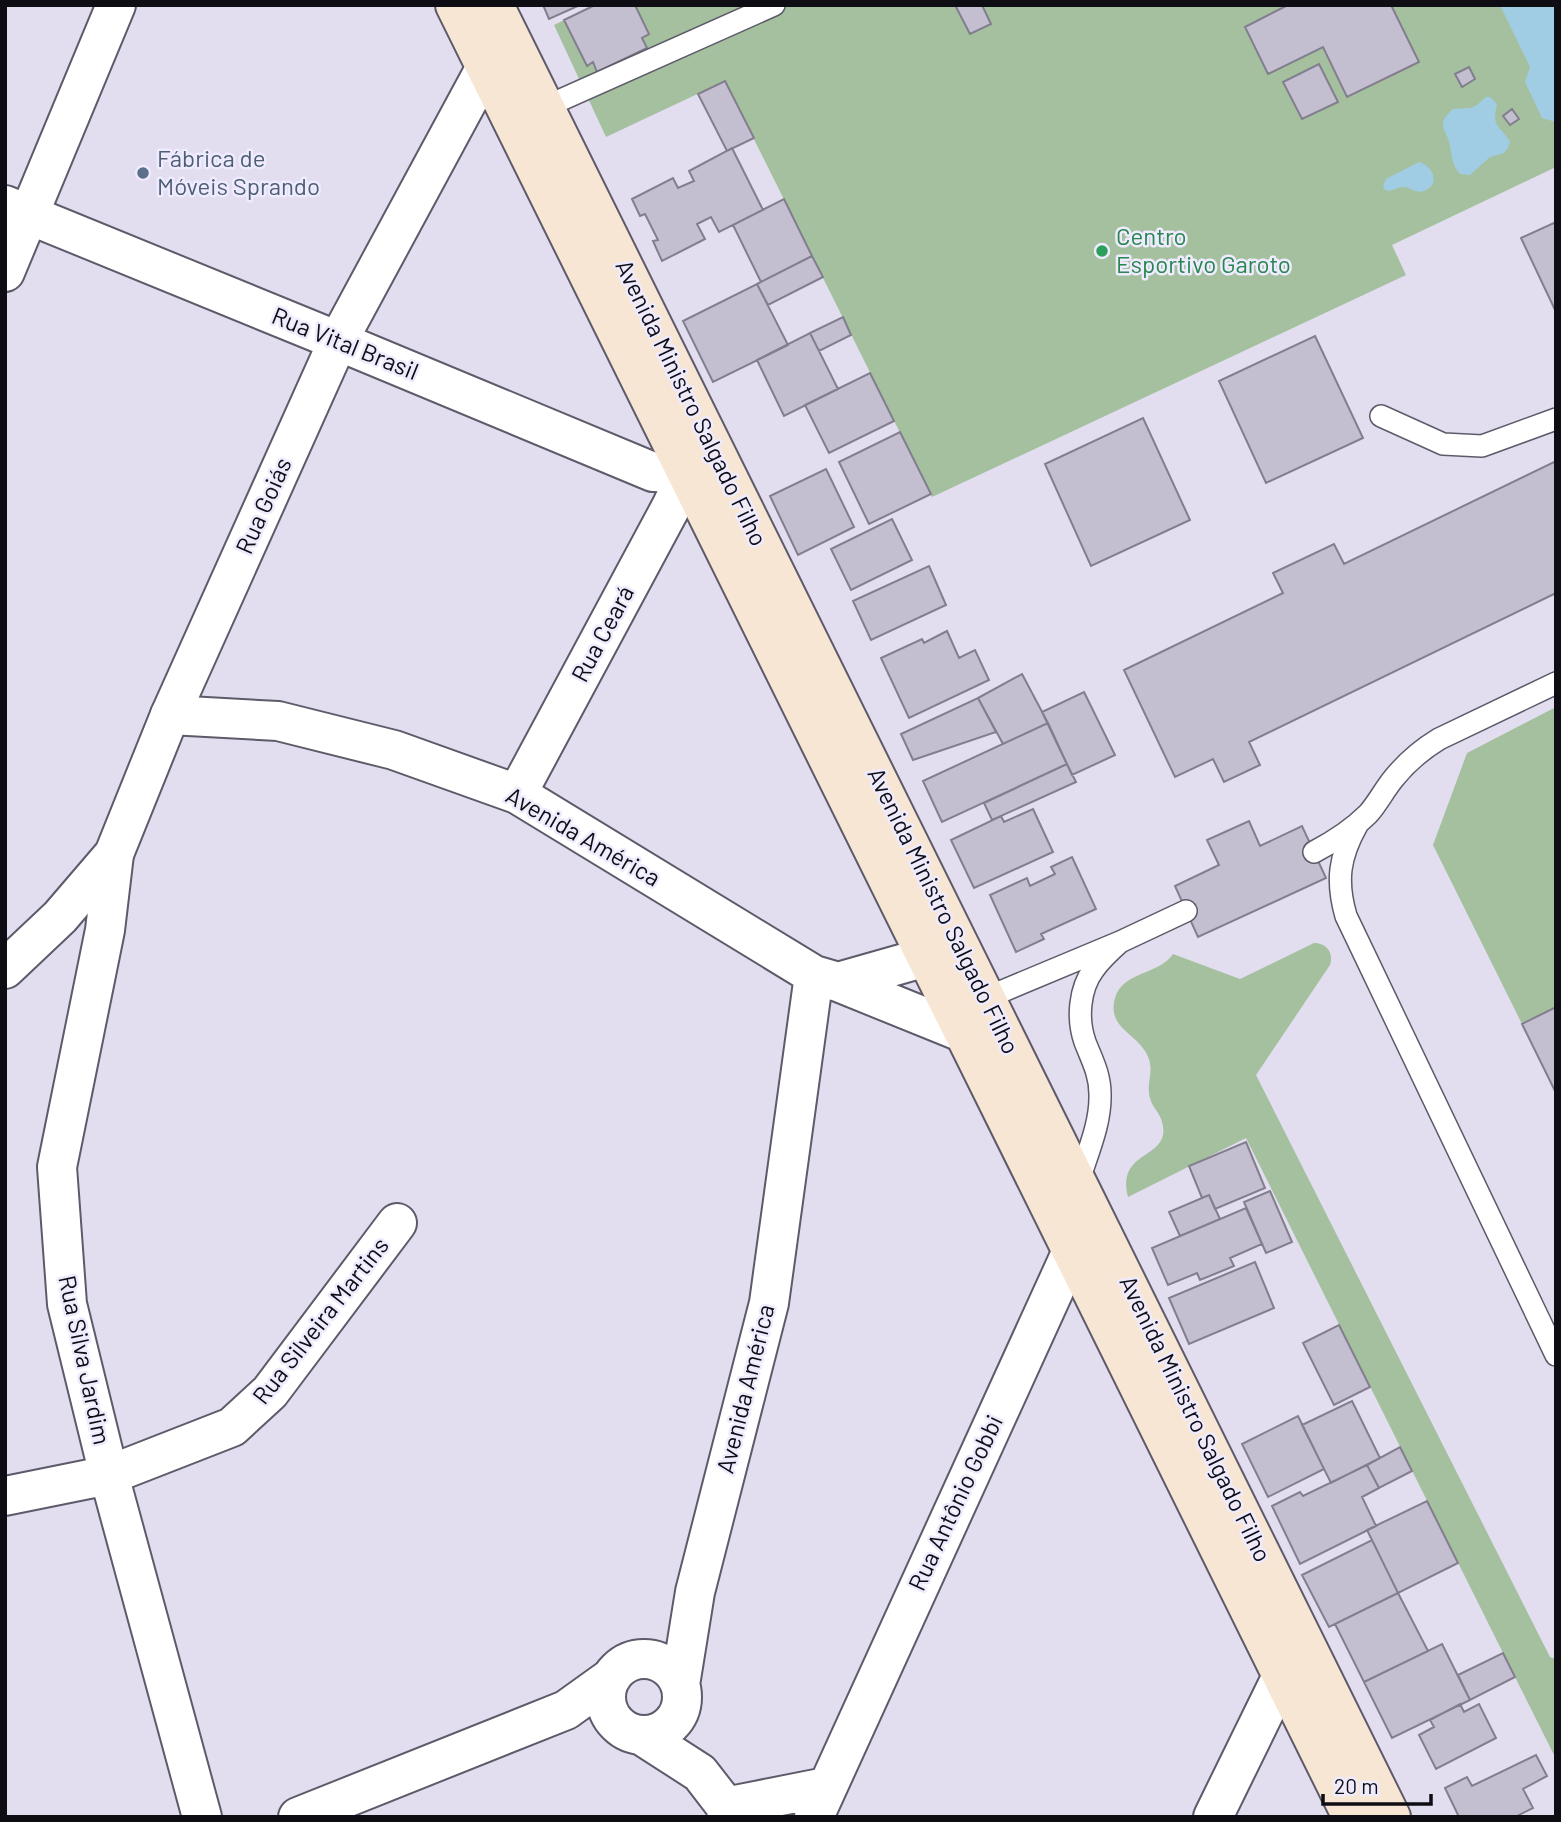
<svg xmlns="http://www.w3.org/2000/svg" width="1561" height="1822" viewBox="0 0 1561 1822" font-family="Barlow,sans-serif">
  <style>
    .green { fill: #a4c09f }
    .water { fill: #a0cde3 }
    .building { fill: #c4bfd0; stroke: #837e8e; stroke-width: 2 }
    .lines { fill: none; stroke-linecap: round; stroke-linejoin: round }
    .service-casing { stroke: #5d5a69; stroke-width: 24 }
    .minor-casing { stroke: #5d5a69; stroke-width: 42 }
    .tertiary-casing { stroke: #5d5a69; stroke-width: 42 }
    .secondary-casing { stroke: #5d5a69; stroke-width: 42 }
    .service { stroke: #fff; stroke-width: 21 }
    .minor { stroke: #fff; stroke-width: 38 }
    .tertiary { stroke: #fff; stroke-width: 38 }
    .secondary { stroke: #f8e6d4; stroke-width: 38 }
    .service-dot { fill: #5c6f8a; stroke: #efebfe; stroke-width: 2.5 }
    .leisure-dot { fill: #2e9e5b; stroke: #efebfe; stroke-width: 2.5 }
    .labels { text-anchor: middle; stroke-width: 5; stroke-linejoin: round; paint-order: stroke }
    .service-label { font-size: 24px; fill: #4e5e75; stroke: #efebfe; text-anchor: start }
    .leisure-label { font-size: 24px; fill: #27864d; stroke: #efebfe; text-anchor: start }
    .street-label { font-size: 24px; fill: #0e0d13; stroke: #efebfe }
  </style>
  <rect width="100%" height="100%" fill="#e2def0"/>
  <!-- green -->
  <path class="green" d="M 595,5 L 1556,5 L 1556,167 L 1392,245 L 1406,275 L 932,497 L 725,81 L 606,137 L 554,25 Z
    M 1556,707 L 1556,1007 L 1522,1024 L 1433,845 L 1467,753 Z
    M 1314,943 C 1327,943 1334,953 1330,965 L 1256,1075 L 1550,1657 L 1556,1659 L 1556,1759 L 1246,1138 L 1128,1197 C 1115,1148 1173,1160 1162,1122 C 1160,1113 1152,1107 1150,1098 C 1145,1081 1157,1070 1145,1051 C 1133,1032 1107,1026 1115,998 C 1123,971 1159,975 1173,954 L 1240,979 Z"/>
  <!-- water -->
  <path class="water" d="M 1500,5 L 1556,5 L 1556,122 L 1542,118 L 1525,82 L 1530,67 Z
    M 1486,97 L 1490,97 L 1497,104 C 1491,129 1500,124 1510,142 L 1508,148 L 1504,153 L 1490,157 L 1470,175 L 1460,174 C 1452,165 1452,157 1450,146 C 1447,129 1434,126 1453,109 L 1471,108 L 1477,105 Z
    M 1419,162 C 1432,165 1442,184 1424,191 C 1415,194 1410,186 1402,187 C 1395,188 1393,192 1385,190 L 1383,187 L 1386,179 Z"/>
  <!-- building -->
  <path class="building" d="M 543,5 L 580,5 L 549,19 Z
    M 595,5 L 635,5 L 649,34 L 642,38 L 647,48 L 597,72 L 593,62 L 587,66 L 564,20 Z
    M 955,5 L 982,5 L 991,24 L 970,34 Z
    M 1288,5 L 1391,5 L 1419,62 L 1347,97 L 1323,47 L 1268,74 L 1245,27 Z
    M 1319,64 L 1338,102 L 1302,119 L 1283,82 Z
    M 1469,67 L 1475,79 L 1462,87 L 1455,74 Z
    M 725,81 L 754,138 L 727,151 L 698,94 Z
    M 1512,109 L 1519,119 L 1510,125 L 1503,116 Z
    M 732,148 L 763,210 L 719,232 L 711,217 L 697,224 L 705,239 L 662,261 L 653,241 L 658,240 L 645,214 L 640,216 L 632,199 L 673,178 L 678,188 L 694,181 L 689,171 Z
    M 784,199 L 812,256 L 761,282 L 733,225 Z
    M 1556,222 L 1556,312 L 1521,238 Z
    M 812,256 L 823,277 L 768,305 L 757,284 Z
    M 757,284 L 788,345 L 713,382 L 683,321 Z
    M 843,317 L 851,335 L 819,351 L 810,333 Z
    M 810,333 L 838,389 L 784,416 L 757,360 Z
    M 1315,336 L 1363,438 L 1266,483 L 1219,381 Z
    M 870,373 L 894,421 L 829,453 L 805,405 Z
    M 1143,418 L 1190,520 L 1091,566 L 1045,464 Z
    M 900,432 L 931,494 L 869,524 L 839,462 Z
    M 1556,461 L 1556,593 L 1249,742 L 1260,765 L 1224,782 L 1213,759 L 1175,777 L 1124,670 L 1283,593 L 1273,573 L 1334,544 L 1344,564 Z
    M 826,469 L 854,527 L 798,555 L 770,496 Z
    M 892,519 L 912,560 L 851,590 L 831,549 Z
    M 929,566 L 946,605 L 871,640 L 853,601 Z
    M 947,631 L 959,658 L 975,650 L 989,680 L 909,718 L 881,658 L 922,639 L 924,643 Z
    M 1022,674 L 1048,723 L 1003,744 L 978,698 Z
    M 1084,692 L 1115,755 L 1072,775 L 1042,712 Z
    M 978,698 L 996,732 L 913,760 L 901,734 Z
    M 1048,723 L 1067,764 L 942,822 L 923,781 Z
    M 1067,764 L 1076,782 L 992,820 L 984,803 Z
    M 1033,809 L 1053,852 L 974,888 L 951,840 L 1001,816 L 1004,822 Z
    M 1249,821 L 1260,846 L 1302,826 L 1326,878 L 1198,937 L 1175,886 L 1219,865 L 1207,840 Z
    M 1072,857 L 1096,909 L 1041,934 L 1044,939 L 1016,952 L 990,895 L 1027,878 L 1030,886 L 1055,874 L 1051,867 Z
    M 1556,1007 L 1556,1093 L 1522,1024 Z
    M 1246,1142 L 1265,1188 L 1215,1209 L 1209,1195 L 1202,1198 L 1189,1166 Z
    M 1270,1191 L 1292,1242 L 1266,1253 L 1244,1202 Z
    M 1209,1195 L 1220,1219 L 1180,1236 L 1169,1212 Z
    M 1246,1208 L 1262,1244 L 1230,1258 L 1234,1266 L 1200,1280 L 1197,1273 L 1168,1285 L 1152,1248 Z
    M 1255,1262 L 1274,1308 L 1189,1344 L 1169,1298 Z
    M 1339,1325 L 1370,1387 L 1334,1405 L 1303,1343 Z
    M 1352,1401 L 1380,1458 L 1331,1483 L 1302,1425 Z
    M 1298,1416 L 1324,1469 L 1268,1497 L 1242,1444 Z
    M 1400,1447 L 1412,1471 L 1379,1488 L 1367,1465 Z
    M 1367,1465 L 1379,1488 L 1362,1497 L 1376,1526 L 1300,1564 L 1272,1506 L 1300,1492 L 1303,1496 Z
    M 1427,1501 L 1458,1563 L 1398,1593 L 1367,1530 Z
    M 1372,1540 L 1398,1593 L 1329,1627 L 1302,1575 Z
    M 1398,1593 L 1428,1651 L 1364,1682 L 1335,1624 Z
    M 1442,1644 L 1470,1700 L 1392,1738 L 1364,1682 Z
    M 1503,1653 L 1515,1677 L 1470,1700 L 1458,1675 Z
    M 1460,1704 L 1464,1712 L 1479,1704 L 1496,1738 L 1436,1769 L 1419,1735 L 1434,1727 L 1430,1720 Z
    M 1536,1755 L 1547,1776 L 1523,1789 L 1533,1808 L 1515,1817 L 1459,1817 L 1445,1788 L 1467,1777 L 1472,1786 Z"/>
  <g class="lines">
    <defs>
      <path id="service" d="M 536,111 L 774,5
        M 1381,416 L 1443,444 L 1482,446 L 1556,419
        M 1357,825 C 1339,857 1336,881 1346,916 L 1556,1355
        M 1314,852 C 1335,841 1352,830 1368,814 C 1378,803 1384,790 1394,778 C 1407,762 1421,750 1439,739 L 1556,683
        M 986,998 L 1120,942 L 1186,911
        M 1078,1183 C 1087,1154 1101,1124 1100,1094 C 1100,1074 1092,1060 1085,1042 C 1077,1019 1079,989 1094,969 C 1101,959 1111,950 1120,942"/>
      <path id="minor" d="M 5,272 L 116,5
        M 170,715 L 278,721 L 394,750 L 517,794 L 814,975 L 838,982 L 964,1033
        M 517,794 L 671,507 L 687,473
        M 114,854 L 105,930 L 57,1167 L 67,1304 L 109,1475 L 202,1817
        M 838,982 L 926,957
        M 5,1496 L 109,1475 L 232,1427 L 270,1392 L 397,1223
        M606 1697a38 38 0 1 1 76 0a38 38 0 1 1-76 0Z
        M 680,1685 L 695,1592 L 769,1303 L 814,975
        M 641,1735 L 700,1773 L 734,1817
        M 725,1807 L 826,1787
        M 298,1817 L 566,1710 L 612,1677
        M 814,1817 L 1072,1251 L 1095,1238
        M 1213,1817 L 1282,1676 L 1307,1665"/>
      <path id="tertiary" d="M 5,205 L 338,341 L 653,472 L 687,473
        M 5,969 L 60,917 L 114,854 L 170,715 L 338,341 L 486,67 L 498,41"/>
      <path id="secondary" d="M 455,5 L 1352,1817
        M 494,5 L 1391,1817"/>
    </defs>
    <!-- service casing -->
    <use href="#service" class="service-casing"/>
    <!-- minor casing -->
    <use href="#minor" class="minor-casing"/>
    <!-- tertiary casing -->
    <use href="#tertiary" class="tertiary-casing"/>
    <!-- secondary casing -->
    <use href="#secondary" class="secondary-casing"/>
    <!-- service -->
    <use href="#service" class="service"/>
    <!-- minor -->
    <use href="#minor" class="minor"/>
    <!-- tertiary -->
    <use href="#tertiary" class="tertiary"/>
    <!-- secondary -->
    <use href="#secondary" class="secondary"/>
  </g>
  <!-- markers -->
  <circle class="service-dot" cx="143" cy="173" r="7"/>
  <circle class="leisure-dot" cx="1102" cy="251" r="7"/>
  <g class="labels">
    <!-- service labels -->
    <g class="service-label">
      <text x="157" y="167">Fábrica de<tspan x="157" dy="28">Móveis Sprando</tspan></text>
    </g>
    <!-- leisure labels -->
    <g class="leisure-label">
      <text x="1116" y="245">Centro<tspan x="1116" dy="28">Esportivo Garoto</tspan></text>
    </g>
    <!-- street labels -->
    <g class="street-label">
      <text transform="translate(345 344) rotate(22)" y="8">Rua Vital Brasil</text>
      <text transform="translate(691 403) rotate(64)" y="8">Avenida Ministro Salgado Filho</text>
      <text transform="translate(264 506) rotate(-66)" y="8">Rua Goiás</text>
      <text transform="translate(603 634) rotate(-62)" y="8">Rua Ceará</text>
      <text transform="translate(583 837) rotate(30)" y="8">Avenida América</text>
      <text transform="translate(943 911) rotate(64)" y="8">Avenida Ministro Salgado Filho</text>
      <text transform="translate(321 1321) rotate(-52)" y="8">Rua Silveira Martins</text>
      <text transform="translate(84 1360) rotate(78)" y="8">Rua Silva Jardim</text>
      <text transform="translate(746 1389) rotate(-76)" y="8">Avenida América</text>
      <text transform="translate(1195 1419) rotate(64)" y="8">Avenida Ministro Salgado Filho</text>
      <text transform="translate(956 1503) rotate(-65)" y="8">Rua Antônio Gobbi</text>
    </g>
  </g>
  <!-- border -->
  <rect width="1561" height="1822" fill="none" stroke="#0e0d13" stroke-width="14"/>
  <!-- scale -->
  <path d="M1323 1794v10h108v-10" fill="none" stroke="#0e0d13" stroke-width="3.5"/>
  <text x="1334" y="1794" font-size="21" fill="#0e0d13" stroke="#efebfe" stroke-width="5" paint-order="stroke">20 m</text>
</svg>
